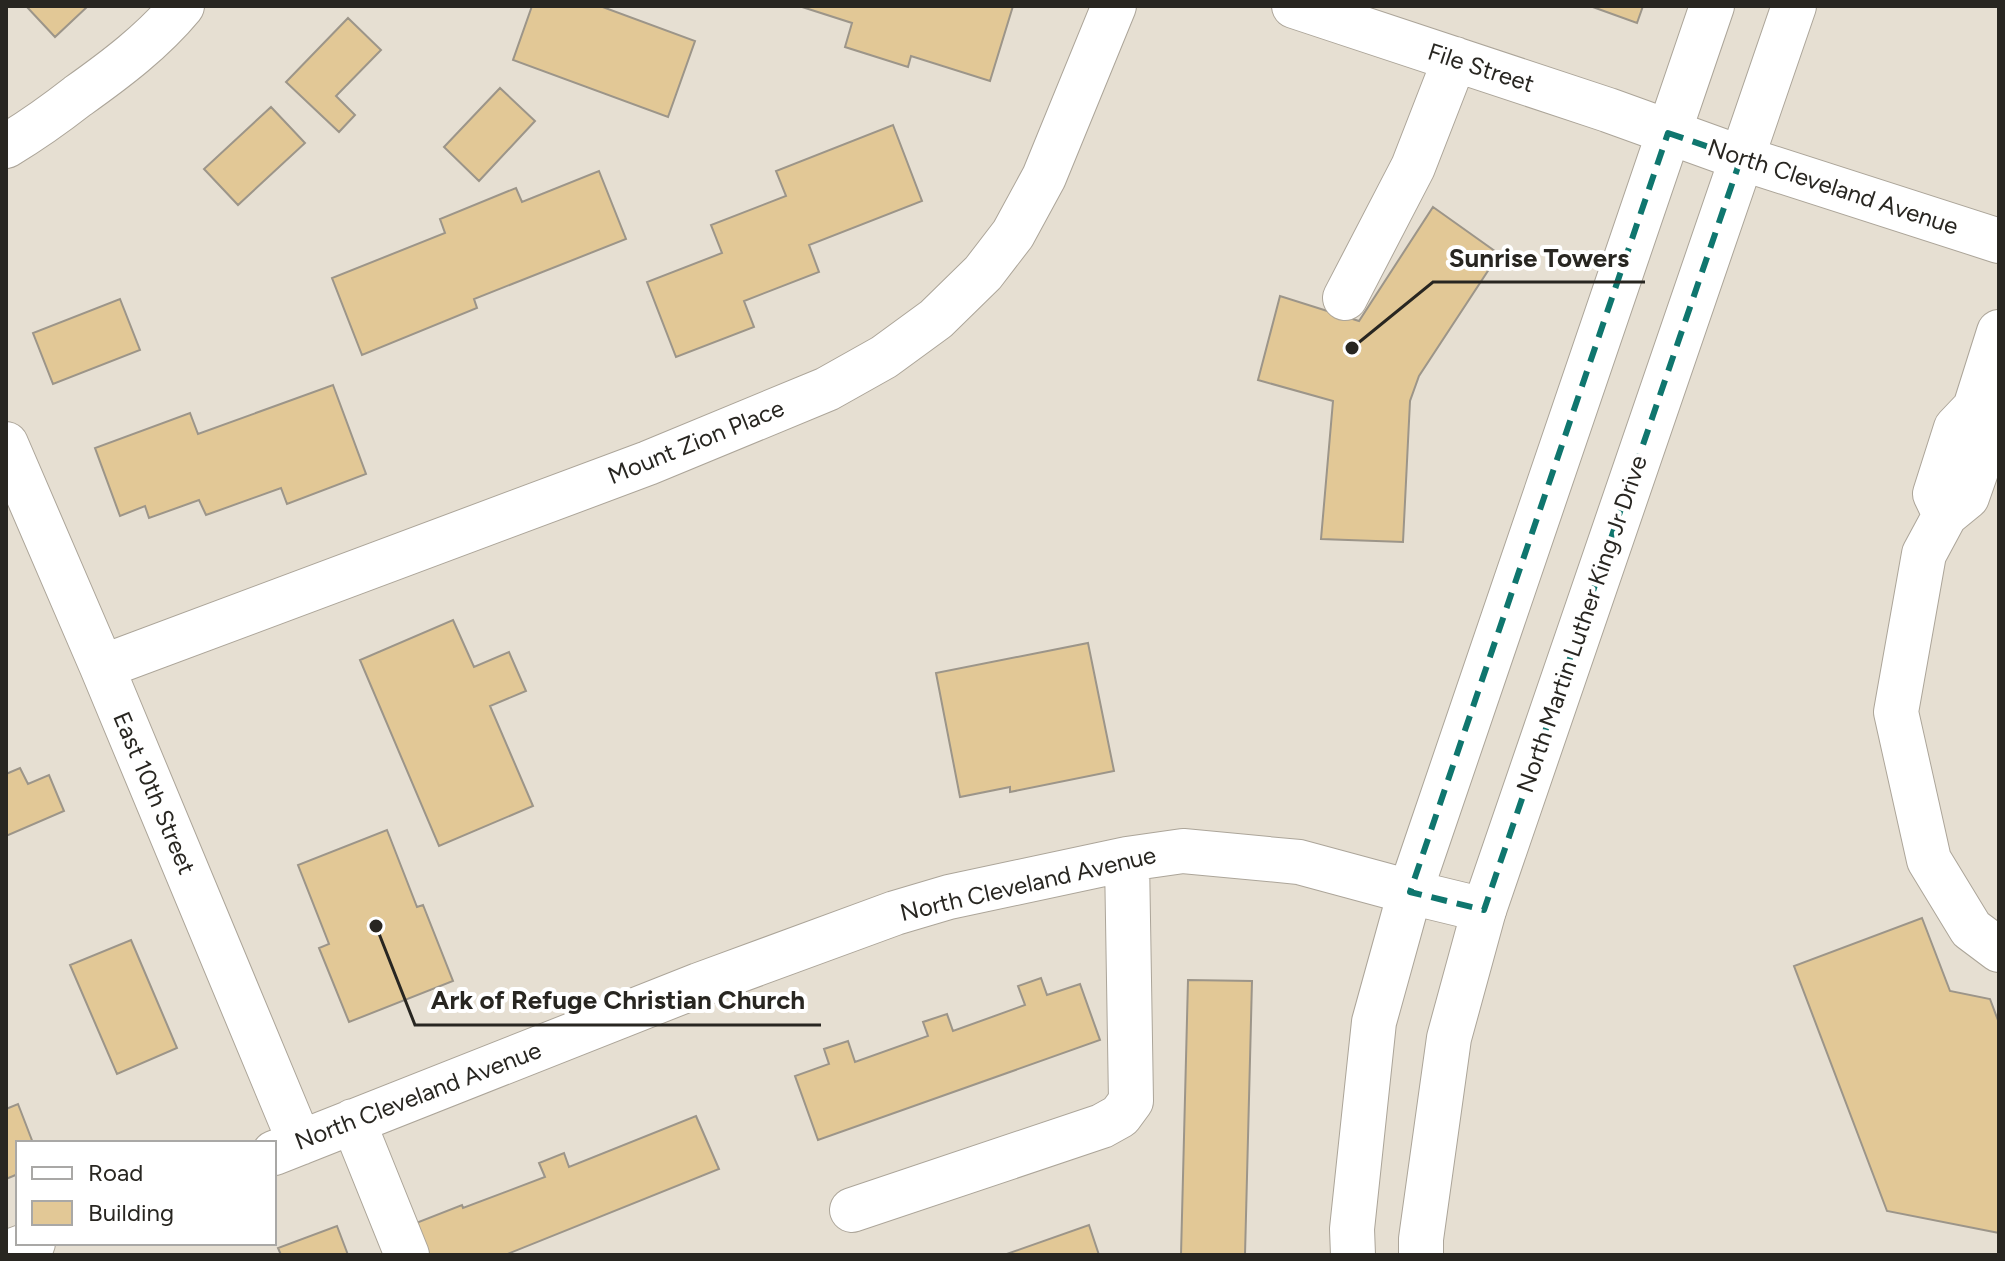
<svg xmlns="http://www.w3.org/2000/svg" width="2005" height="1261" viewBox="0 0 2005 1261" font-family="Figtree,sans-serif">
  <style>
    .building { fill: #e2c896; stroke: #9c9589; stroke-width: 2 }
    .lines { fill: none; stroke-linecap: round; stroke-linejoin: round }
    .minor-casing { stroke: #aca599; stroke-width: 46 }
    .major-casing { stroke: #aca599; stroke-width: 46 }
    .minor { stroke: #fff; stroke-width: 44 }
    .major { stroke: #fff; stroke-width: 44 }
    .marked { fill: none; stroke: #0f766e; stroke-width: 6; stroke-dasharray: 16 10; stroke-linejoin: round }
    .labels { text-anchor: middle; stroke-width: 8; stroke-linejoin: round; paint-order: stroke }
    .street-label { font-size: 24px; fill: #282621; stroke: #fff }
    .leader { fill: none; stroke: #282621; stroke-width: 3 }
    .callout-dot { fill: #282621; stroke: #fff; stroke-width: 3 }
    .callout-label { font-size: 26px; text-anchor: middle; font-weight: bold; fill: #282621; stroke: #fff; stroke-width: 8; stroke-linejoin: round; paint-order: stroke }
  </style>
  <rect width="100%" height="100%" fill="#e6dfd2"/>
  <!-- building -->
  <path class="building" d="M 26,6 L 88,6 L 55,37 Z
    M 532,6 L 600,6 L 695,41 L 668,117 L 513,60 Z
    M 799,6 L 1013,6 L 990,81 L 911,56 L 908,67 L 845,47 L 852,23 Z
    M 1590,6 L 1643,6 L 1637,23 Z
    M 348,18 L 381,50 L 336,96 L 355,115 L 339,132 L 286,82 Z
    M 500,88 L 535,121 L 479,181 L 444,147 Z
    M 271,107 L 305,143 L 238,205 L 204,169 Z
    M 893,125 L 922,201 L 809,245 L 819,272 L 744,301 L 754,327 L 676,357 L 647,282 L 722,253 L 711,225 L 786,196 L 776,171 Z
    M 599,171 L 626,239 L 474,299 L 477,308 L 362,355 L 332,278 L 445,233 L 440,219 L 516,188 L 522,202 Z
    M 1433,207 L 1499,254 L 1419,376 L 1410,401 L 1403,542 L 1321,539 L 1333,401 L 1258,380 L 1280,296 L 1359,321 Z
    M 120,299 L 140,350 L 53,384 L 33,333 Z
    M 333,385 L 366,474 L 287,504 L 281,488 L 206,515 L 199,500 L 149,518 L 145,506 L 120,516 L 95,448 L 190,413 L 198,434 Z
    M 453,620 L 474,667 L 509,652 L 526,691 L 490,706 L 533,806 L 439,846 L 360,660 Z
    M 1088,643 L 1114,771 L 1010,792 L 1010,787 L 960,797 L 936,673 Z
    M 20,768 L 28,784 L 49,775 L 64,811 L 6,836 L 6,774 Z
    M 387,830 L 417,907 L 423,905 L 453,981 L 349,1022 L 319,948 L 329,944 L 298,865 Z
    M 1922,918 L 1950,991 L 1990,999 L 1999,1023 L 1999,1233 L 1887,1211 L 1794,966 Z
    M 131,940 L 177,1048 L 117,1074 L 70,965 Z
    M 1041,978 L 1047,995 L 1080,984 L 1100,1040 L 818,1140 L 795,1076 L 829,1064 L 824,1049 L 848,1041 L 855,1062 L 928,1036 L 923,1022 L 947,1014 L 953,1031 L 1025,1005 L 1018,986 Z
    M 1188,980 L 1252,981 L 1245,1255 L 1181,1255 Z
    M 18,1104 L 33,1143 L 18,1143 L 18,1174 L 6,1179 L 6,1109 Z
    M 696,1116 L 719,1169 L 505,1255 L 428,1255 L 416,1223 L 462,1205 L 463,1208 L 545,1177 L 539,1163 L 564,1153 L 569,1167 Z
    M 1089,1225 L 1099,1255 L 1004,1255 Z
    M 337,1226 L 348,1255 L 281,1255 L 278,1248 Z"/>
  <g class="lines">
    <defs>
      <path id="minor" d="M 1294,6 L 1608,110 L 1741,158 L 1999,241
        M 6,146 C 31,131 55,114 78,96 C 116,69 153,41 182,6
        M 1345,298 L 1413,167 L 1455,59
        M 1975,408 L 1988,437 L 1967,497 L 1945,515 L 1935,494 L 1956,428 L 1975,408 L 1999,332
        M 6,444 L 102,667 L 300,1143
        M 1945,515 L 1924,554 L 1896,712 L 1929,860 L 1971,929 L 1999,950
        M 102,667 L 648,463 L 827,389 L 884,357 L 936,319 L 983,273 L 1013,234 L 1044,177 L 1114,6
        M 353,1121 L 407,1255
        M 274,1153 L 699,985 L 895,913 L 949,897 L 1127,859 L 1183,851 L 1299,862 L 1410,892 L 1484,910
        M 852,1210 L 1102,1126 L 1120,1116 L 1131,1101 L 1127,859
        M 6,1253 L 33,1243"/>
      <path id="major" d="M 1353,1255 L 1352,1229 L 1374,1022 L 1410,892 L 1712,6
        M 1421,1255 L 1421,1239 L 1449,1038 L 1484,910 L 1794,6"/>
    </defs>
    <!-- minor casing -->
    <use href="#minor" class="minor-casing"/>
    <!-- major casing -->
    <use href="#major" class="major-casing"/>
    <!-- minor -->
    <use href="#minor" class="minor"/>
    <!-- major -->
    <use href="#major" class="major"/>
  </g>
  <!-- marked area -->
  <path class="marked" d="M 1668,133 L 1741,158 L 1484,910 L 1410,892 Z"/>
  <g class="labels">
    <!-- street labels -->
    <g class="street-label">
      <text transform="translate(1481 68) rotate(18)" y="8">File Street</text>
      <text transform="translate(1833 187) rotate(18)" y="8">North Cleveland Avenue</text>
      <text transform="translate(696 442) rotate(-22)" y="8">Mount Zion Place</text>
      <text transform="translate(1582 624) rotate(-71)" y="8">North Martin Luther King Jr Drive</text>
      <text transform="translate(154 793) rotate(67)" y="8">East 10th Street</text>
      <text transform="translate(1028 884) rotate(-13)" y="8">North Cleveland Avenue</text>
      <text transform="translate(418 1096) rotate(-21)" y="8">North Cleveland Avenue</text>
    </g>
  </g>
  <!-- callouts -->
  <path class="leader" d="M1352 348L1433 282H1645M376 926L415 1025H821"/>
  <g class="callout-dot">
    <circle cx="1352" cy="348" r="8"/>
    <circle cx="376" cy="926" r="8"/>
  </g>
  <g class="callout-label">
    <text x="1539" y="267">Sunrise Towers</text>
    <text x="618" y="1009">Ark of Refuge Christian Church</text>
  </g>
  <!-- border -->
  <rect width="2005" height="1261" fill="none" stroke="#282621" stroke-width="16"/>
  <!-- legend -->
  <rect x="16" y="1141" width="260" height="104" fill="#ffffff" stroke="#a9a8a6" stroke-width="2"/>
  <rect x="32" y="1167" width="40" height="12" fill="#ffffff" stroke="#a9a8a6" stroke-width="2"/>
  <text x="88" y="1181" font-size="24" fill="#282621">Road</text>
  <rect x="32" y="1201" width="40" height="24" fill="#e2c896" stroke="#a9a8a6" stroke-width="2"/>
  <text x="88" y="1221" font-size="24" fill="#282621">Building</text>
</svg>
